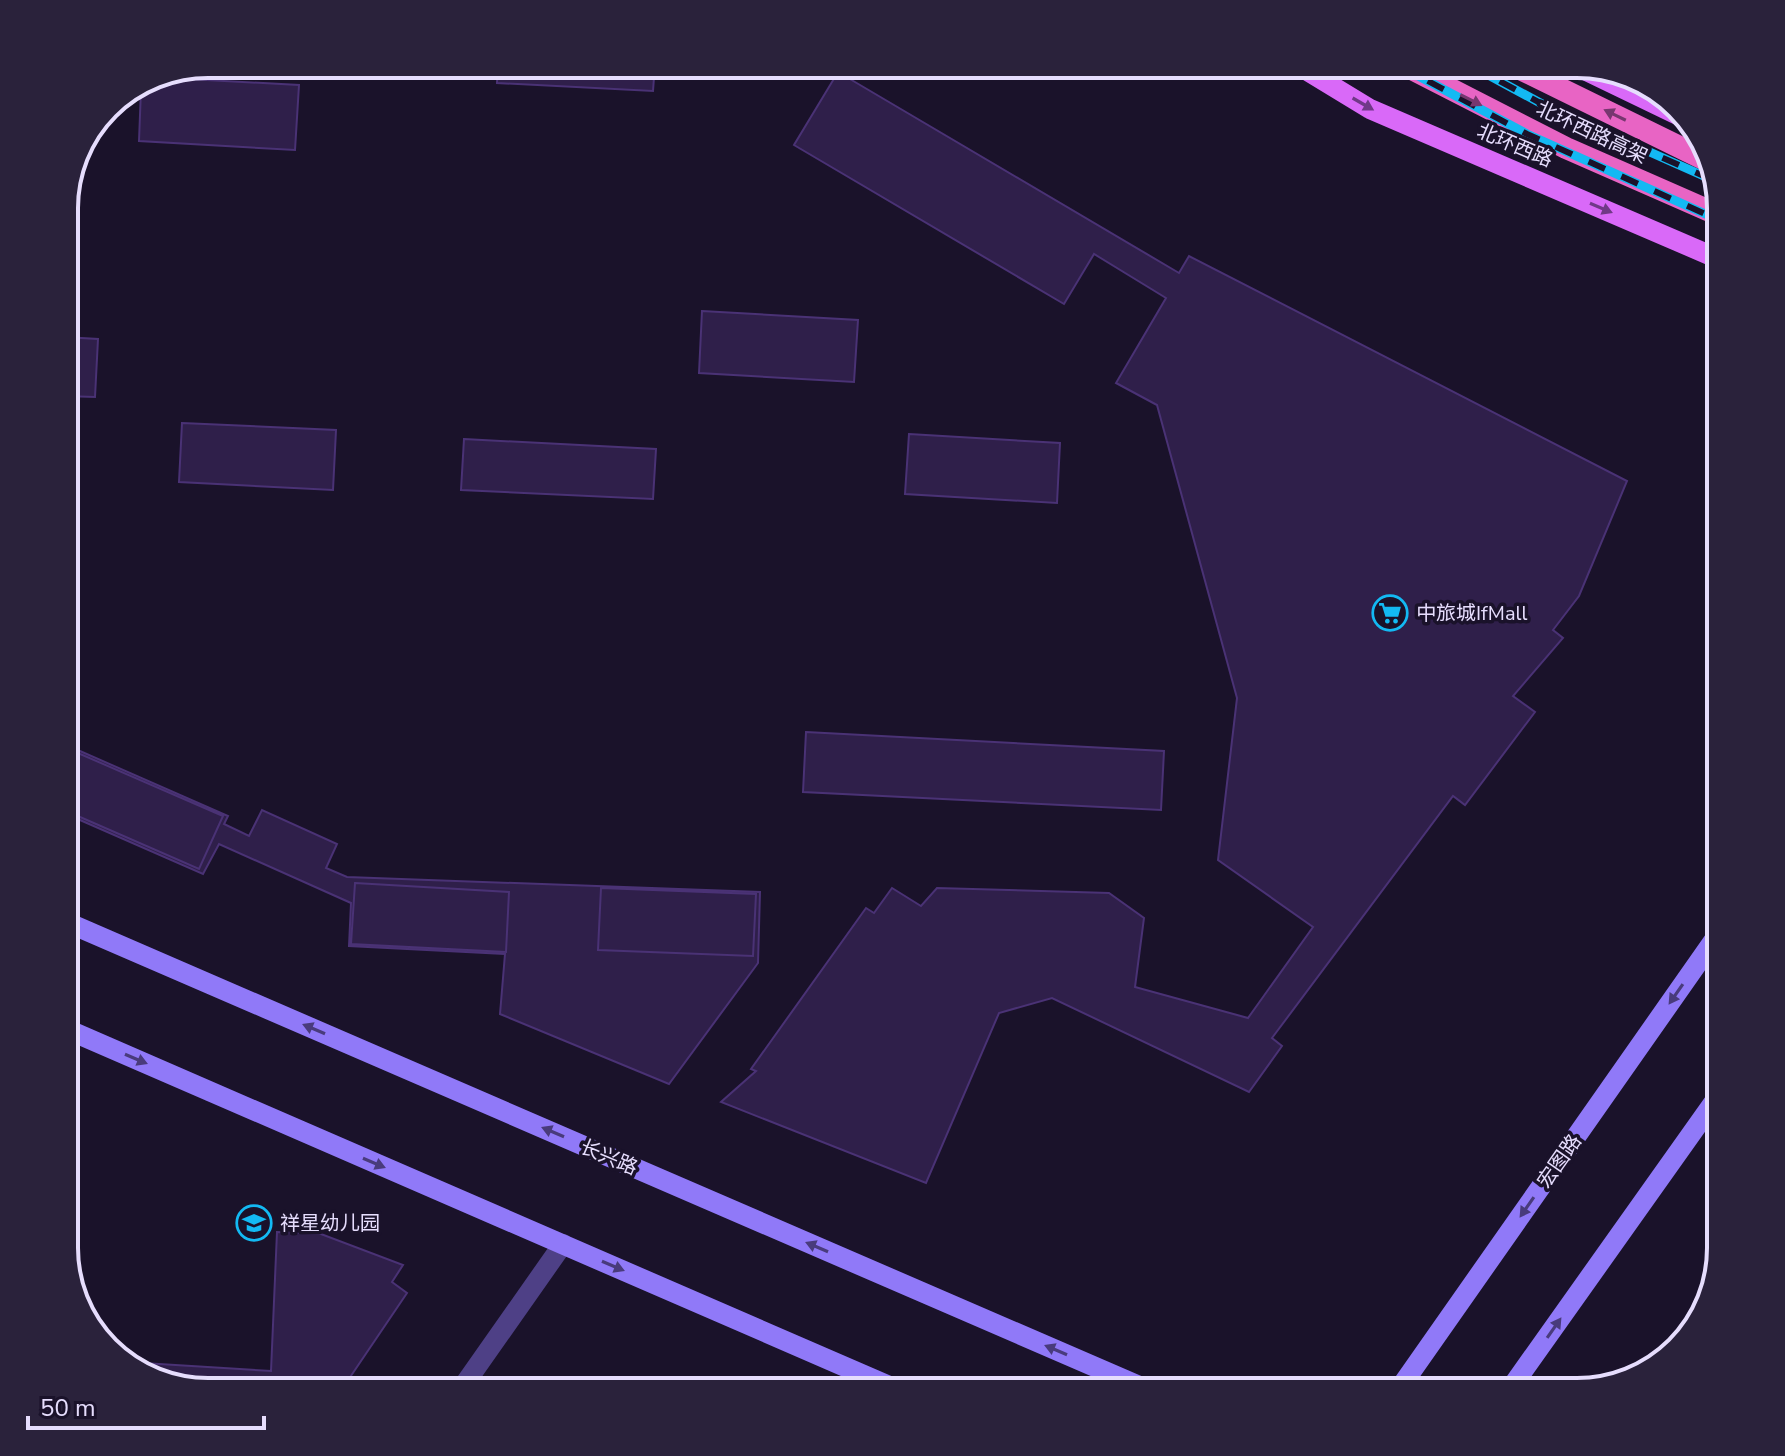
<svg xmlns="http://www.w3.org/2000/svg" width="1785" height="1456" viewBox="0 0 1785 1456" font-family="'Nunito Sans','Noto Sans SC',sans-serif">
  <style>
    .building { fill: #2f1f4a; stroke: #4a3275; stroke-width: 2 }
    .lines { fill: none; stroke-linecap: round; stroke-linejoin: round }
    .tertiary { stroke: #4e4086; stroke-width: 20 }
    .secondary { stroke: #9079f8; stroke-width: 20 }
    .primary { stroke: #d969f8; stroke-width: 20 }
    .trunk { stroke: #e864c4; stroke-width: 22 }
    .rail-casing { stroke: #13b9f3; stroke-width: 9 }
    .rail { stroke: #1a122a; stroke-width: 6; stroke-dasharray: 18; stroke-linecap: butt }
    .oneway { fill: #77376f }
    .oneway2 { fill: #703987 }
    .oneway3 { fill: #493b7c }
    .labels { text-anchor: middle; stroke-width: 7; stroke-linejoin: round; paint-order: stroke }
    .street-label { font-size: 20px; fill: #e6ddfd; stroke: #1a122a }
    .poi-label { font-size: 20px; fill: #e6ddfd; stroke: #1a122a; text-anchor: start }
    .rim { fill: none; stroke: #e6ddfd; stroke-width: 4 }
  </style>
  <rect width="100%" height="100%" fill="#1a122a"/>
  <!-- building -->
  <path class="building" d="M 498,64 L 655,64 L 653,91 L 497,83 Z
    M 838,72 L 1179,273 L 1189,256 L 1627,481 L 1579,596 L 1553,630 L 1563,638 L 1513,696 L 1535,712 L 1465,805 L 1453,796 L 1272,1038 L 1282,1046 L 1249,1092 L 1052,998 L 999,1013 L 926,1183 L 721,1102 L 756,1071 L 751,1069 L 866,908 L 874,913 L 892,888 L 921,906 L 937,888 L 1109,893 L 1144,918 L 1135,987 L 1248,1018 L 1313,927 L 1218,860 L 1237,698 L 1157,405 L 1116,383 L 1166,298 L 1094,254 L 1064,304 L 794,145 Z
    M 170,78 L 299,85 L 295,150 L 139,141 L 141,89 Z
    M 702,311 L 858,320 L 854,382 L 699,373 Z
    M 64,337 L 98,339 L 95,397 L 64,396 Z
    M 182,423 L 336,430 L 333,490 L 179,482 Z
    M 909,434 L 1060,443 L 1057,503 L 905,494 Z
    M 464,439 L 656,449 L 653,499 L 461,490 Z
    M 806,732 L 1164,751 L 1161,810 L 803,792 Z
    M 64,744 L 228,816 L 224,824 L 249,836 L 262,810 L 337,844 L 326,868 L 347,877 L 760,892 L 758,963 L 669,1084 L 500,1014 L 505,954 L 349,946 L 351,903 L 219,844 L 203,874 L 64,813 Z
    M 64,747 L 223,816 L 199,869 L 64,810 Z
    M 355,883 L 509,892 L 506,952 L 351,944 Z
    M 601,888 L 756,894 L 753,956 L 598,950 Z
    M 277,1232 L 321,1234 L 403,1265 L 392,1282 L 407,1293 L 340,1392 L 208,1392 L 127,1362 L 271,1371 Z"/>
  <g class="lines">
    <!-- tertiary -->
    <path class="tertiary" d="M 459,1392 L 563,1244"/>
    <!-- secondary -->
    <path class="secondary" d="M 64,921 L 1153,1392
      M 64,1028 L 903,1392
      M 1397,1392 L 1721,930
      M 1508,1392 L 1721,1092"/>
    <!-- primary -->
    <path class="primary" d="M 1296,64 L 1370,109 L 1721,260
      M 1572,64 L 1686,119"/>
    <!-- trunk -->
    <path class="trunk" d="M 1402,64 L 1566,148 L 1721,216
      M 1510,64 L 1710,162"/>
    <defs>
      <path id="rail" d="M 1396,64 L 1527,134 L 1721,221
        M 1468,64 L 1544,105 L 1715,181"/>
    </defs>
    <!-- rail casing -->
    <use href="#rail" class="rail-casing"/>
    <!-- rail -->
    <use href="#rail" class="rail"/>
  </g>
  <!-- one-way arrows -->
  <defs><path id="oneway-solid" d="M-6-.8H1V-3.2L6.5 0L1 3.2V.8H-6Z" transform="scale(2)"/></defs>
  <g class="oneway">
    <use href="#oneway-solid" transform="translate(1471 100) rotate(27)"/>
    <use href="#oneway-solid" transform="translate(1615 115) rotate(-154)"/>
  </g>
  <g class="oneway2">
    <use href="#oneway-solid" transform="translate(1363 104) rotate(30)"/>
    <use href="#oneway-solid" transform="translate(1601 208) rotate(23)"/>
  </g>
  <g class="oneway3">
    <use href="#oneway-solid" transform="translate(1676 994) rotate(125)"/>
    <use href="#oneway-solid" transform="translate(314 1029) rotate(-157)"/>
    <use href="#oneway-solid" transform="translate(136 1059) rotate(23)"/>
    <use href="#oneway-solid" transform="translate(553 1132) rotate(-157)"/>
    <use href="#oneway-solid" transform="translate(374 1163) rotate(23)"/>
    <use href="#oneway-solid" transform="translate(1527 1207) rotate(125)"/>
    <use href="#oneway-solid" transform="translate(817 1247) rotate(-157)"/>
    <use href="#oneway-solid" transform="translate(613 1266) rotate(23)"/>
    <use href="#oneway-solid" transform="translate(1554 1328) rotate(-55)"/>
    <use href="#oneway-solid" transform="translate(1056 1350) rotate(-157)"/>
  </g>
  <!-- icons -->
  <defs>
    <symbol id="supermarket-ring" viewBox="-11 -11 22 22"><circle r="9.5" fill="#1a122a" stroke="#13b9f3" stroke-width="1.5"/><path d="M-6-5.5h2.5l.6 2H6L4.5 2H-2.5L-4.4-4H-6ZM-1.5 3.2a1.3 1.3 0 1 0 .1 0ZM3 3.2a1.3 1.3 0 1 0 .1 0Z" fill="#13b9f3"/></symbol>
    <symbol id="school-ring" viewBox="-11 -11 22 22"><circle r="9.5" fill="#1a122a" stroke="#13b9f3" stroke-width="1.5"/><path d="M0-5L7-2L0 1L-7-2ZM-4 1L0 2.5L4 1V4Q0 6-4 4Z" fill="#13b9f3"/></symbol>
  </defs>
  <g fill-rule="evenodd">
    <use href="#supermarket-ring" x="1370" y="593" width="40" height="40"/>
    <use href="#school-ring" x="234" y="1203" width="40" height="40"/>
  </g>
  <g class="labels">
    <!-- street labels -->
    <g class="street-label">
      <text transform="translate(1592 132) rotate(25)" y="7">北环西路高架</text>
      <text transform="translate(1515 145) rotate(23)" y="7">北环西路</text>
      <text transform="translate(609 1157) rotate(23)" y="7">长兴路</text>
      <text transform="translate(1559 1161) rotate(-55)" y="7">宏图路</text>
    </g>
    <!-- poi labels -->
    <g class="poi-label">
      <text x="1416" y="620">中旅城IfMall</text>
      <text x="280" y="1230">祥星幼儿园</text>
    </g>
  </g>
  <!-- crop -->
  <path d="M0 0H1785V1456H0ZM208 78H1577A130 130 0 0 1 1707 208V1248A130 130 0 0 1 1577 1378H208A130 130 0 0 1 78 1248V208A130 130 0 0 1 208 78Z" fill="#2a223b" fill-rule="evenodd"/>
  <path class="rim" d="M208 78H1577A130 130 0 0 1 1707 208V1248A130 130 0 0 1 1577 1378H208A130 130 0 0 1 78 1248V208A130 130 0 0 1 208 78Z"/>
  <!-- scale -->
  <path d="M28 1416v12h236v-12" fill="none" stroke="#e6ddfd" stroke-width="4"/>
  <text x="40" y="1416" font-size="24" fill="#e6ddfd" stroke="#1a122a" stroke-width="6" paint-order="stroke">50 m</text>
</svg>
